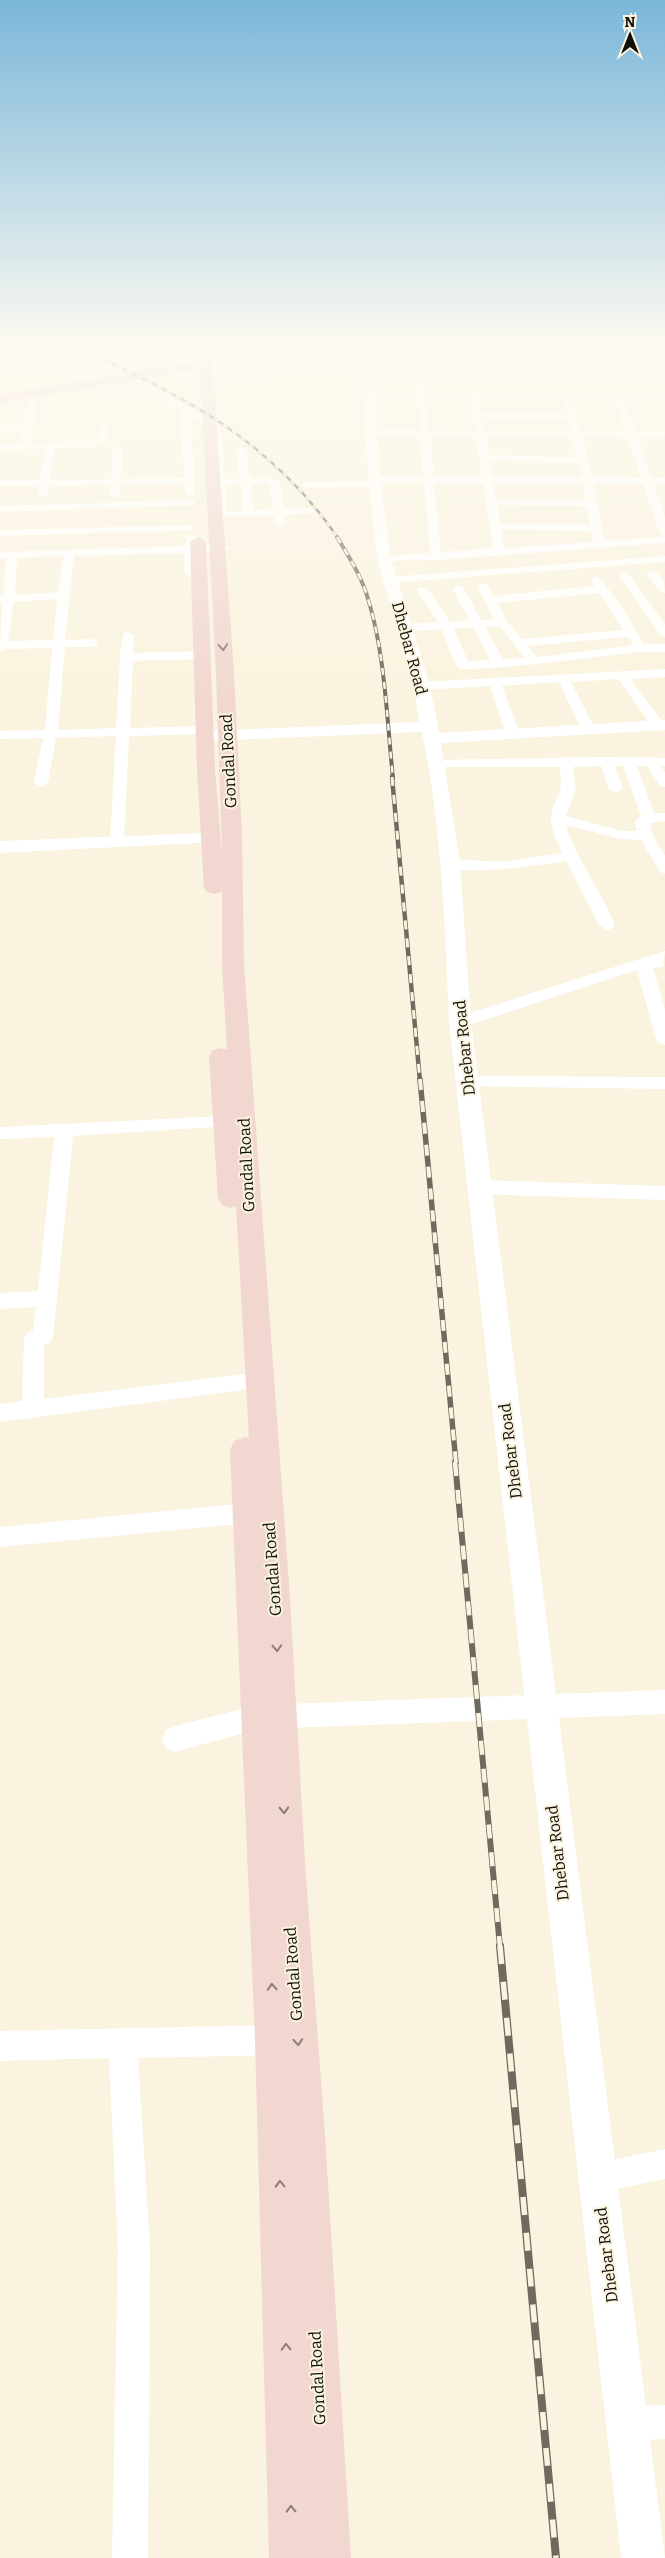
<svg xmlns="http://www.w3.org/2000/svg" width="665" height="2558" viewBox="0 0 665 2558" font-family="Bitter,serif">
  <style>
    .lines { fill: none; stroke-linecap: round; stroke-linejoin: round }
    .minor { fill: #fff; fill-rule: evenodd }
    .tertiary { fill: #fff; fill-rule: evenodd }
    .secondary { fill: #f1d7d0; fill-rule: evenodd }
    .rail-far5-casing { stroke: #6e6a5e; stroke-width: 2.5 }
    .rail-far4-casing { stroke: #6e6a5e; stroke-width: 4 }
    .rail-far3-casing { stroke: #6e6a5e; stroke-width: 4.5 }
    .rail-far2-casing { stroke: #6e6a5e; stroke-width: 5.5 }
    .rail-far1-casing { stroke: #6e6a5e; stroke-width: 6 }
    .rail-casing { stroke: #6e6a5e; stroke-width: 8 }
    .rail-far5 { stroke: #faf3df; stroke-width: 2; stroke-dasharray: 5.5; stroke-linecap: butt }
    .rail-far4 { stroke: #faf3df; stroke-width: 2.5; stroke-dasharray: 7; stroke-linecap: butt }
    .rail-far3 { stroke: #faf3df; stroke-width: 3; stroke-dasharray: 9; stroke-linecap: butt }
    .rail-far2 { stroke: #faf3df; stroke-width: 4; stroke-dasharray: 11; stroke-linecap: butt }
    .rail-far1 { stroke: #faf3df; stroke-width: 4.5; stroke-dasharray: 14; stroke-linecap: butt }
    .rail { stroke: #faf3df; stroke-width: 5.5; stroke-dasharray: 18; stroke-linecap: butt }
    .oneway { stroke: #8c7d76 }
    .labels { text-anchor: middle; stroke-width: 4; stroke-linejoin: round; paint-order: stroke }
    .street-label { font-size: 16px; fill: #110f08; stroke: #faf3df }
  </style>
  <rect width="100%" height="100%" fill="#faf3df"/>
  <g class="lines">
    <!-- minor -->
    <path class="minor" d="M 33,348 L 44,348 L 111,378 L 106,381 L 78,384 L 78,380 L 96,377 L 64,363 L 0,375 L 0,369 L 56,359 Z
      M 180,348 L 188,348 L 189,375 L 209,374 L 208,348 L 216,348 L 218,373 L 367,369 L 371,372 L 665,373 L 665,379 L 367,378 L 363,375 L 268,376 L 185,381 L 180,378 Z
      M 665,354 L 665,360 L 367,361 L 363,358 L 367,355 Z
      M 420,379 L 425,382 L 426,393 L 665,394 L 665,400 L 625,400 L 636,432 L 665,432 L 665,438 L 638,438 L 651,478 L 665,478 L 665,484 L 654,484 L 665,518 L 665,543 L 436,560 L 380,561 L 378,559 L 384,556 L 430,553 L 424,482 L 379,482 L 379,486 L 375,487 L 306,488 L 301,485 L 306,482 L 371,481 L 371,477 L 375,476 L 423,476 L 420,436 L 371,436 L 366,433 L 371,430 L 420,430 L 417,398 L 370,398 L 365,395 L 370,392 L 416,393 L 415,382 ZM 426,398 L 470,398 L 475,431 L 429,430 ZM 479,399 L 563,399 L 566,412 L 481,412 ZM 572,399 L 615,399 L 626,432 L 581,431 ZM 482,418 L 568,418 L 571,431 L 485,431 ZM 430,436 L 476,437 L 482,477 L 434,476 ZM 486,437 L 572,437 L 577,457 L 489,455 ZM 582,437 L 628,438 L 641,478 L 592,477 ZM 490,461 L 579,463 L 582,477 L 492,477 ZM 434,483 L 483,483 L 493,548 L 441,552 ZM 493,483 L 583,484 L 586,500 L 496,499 ZM 594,484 L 643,484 L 660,534 L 663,537 L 604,541 ZM 497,505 L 587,506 L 590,525 L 500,524 ZM 501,530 L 591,531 L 593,542 L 504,548 Z
      M 150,386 L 188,406 L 222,428 L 225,479 L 240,479 L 237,449 L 246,447 L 250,478 L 276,479 L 281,485 L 284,509 L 309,508 L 313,509 L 313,513 L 284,515 L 285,524 L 280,527 L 275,524 L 274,516 L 217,517 L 214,431 L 190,417 L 195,481 L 194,495 L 186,495 L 184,484 L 121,485 L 120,494 L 115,497 L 110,494 L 110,485 L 50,486 L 48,495 L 43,498 L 38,495 L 39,486 L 0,486 L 0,480 L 40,479 L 45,449 L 0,450 L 0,444 L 21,443 L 23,431 L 0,432 L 0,426 L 24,425 L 29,391 L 34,388 L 39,391 L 31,443 L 94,441 L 98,438 L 99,421 L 107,423 L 108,439 L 96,447 L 55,448 L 50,479 L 111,479 L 113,449 L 118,446 L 123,449 L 121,479 L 184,478 L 180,411 L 148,392 L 110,398 L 105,395 L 110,392 ZM 269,484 L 273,509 L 254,510 L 251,485 ZM 226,485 L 241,485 L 243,511 L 226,512 Z
      M 191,500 L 195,501 L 195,505 L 0,512 L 0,506 Z
      M 190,525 L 194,526 L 194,530 L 0,536 L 0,530 Z
      M 191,534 L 197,537 L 196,546 L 224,545 L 230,548 L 224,551 L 196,552 L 196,570 L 206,581 L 200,584 L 196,583 L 184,571 L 185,553 L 74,556 L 65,640 L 93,639 L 99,643 L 93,647 L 65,647 L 58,730 L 116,728 L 120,660 L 119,657 L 124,633 L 128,632 L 134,636 L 133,653 L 202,651 L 208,655 L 202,659 L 133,661 L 130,728 L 205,726 L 212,730 L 205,734 L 129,736 L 124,842 L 117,846 L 110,842 L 116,736 L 56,738 L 48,783 L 41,787 L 34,783 L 43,738 L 0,739 L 0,731 L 45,730 L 52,648 L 6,649 L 0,652 L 2,602 L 0,603 L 0,595 L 3,595 L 6,558 L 0,558 L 0,552 L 185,546 L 185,537 ZM 63,556 L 58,592 L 15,595 L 17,558 ZM 57,599 L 53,640 L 8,641 L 14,602 Z
      M 665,556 L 665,562 L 390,583 L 384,580 L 390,577 Z
      M 652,571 C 663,573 665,584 665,593 L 661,592 L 646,574 Z
      M 624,572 L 628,573 L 665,624 L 665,637 L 661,636 L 618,575 Z
      M 596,576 C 603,577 642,636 643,644 L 665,644 L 665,652 L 642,652 C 620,654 469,674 459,668 C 454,664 445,637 442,629 L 404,632 L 398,628 L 404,624 L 438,622 L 417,590 L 419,588 L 427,588 L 450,622 L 469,620 L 452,588 L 458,585 L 464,588 L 481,620 L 494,619 L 477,586 L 479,584 L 487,584 L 494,596 L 595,586 L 590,579 ZM 599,593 L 623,630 L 522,639 L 507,621 L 498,603 ZM 499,626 L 525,658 L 503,659 L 485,627 ZM 473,627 L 490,660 L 468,661 L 454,629 ZM 628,637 L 633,645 L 537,657 L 528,646 Z
      M 665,669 L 665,677 L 630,679 L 665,725 L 664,729 L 654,729 L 618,679 L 571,682 L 595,729 L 588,733 L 581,729 L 559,682 L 502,686 L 520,734 L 513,738 L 506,734 L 490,686 L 422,690 L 416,686 L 422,682 Z
      M 606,757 L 665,758 L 665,766 L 661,766 L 665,773 L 665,787 L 660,786 L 647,766 L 637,766 L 654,813 L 665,813 L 665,821 L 650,823 L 653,836 L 665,856 L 665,874 L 660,872 L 641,840 L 621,839 L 566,825 C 577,861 601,890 615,925 L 613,928 L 607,930 L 599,925 L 566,861 C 547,864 455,879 444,863 L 451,859 L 499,862 L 562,853 C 558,843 551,830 551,819 C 552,798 566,796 559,767 L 437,767 L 432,766 L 430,763 L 432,760 ZM 601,766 L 609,789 L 616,793 L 623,789 L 615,766 L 623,766 L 641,816 L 635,821 L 637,831 L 621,831 L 566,816 L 576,788 L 573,767 Z
      M 665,951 L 663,967 L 653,968 L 665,1010 L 665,1045 L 659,1043 L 656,1039 L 637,970 L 466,1026 L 454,1026 L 452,1022 L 454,1018 Z
      M 467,1076 L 665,1077 L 665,1089 L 461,1086 L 458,1082 L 461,1078 Z
      M 224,1116 L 230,1118 L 233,1122 L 230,1126 L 73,1136 L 53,1337 L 50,1343 L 44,1345 L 44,1399 L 243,1374 L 251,1377 L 254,1383 L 251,1389 L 0,1422 L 0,1404 L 22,1401 L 24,1339 L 27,1333 L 33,1331 L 36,1307 L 0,1309 L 0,1293 L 38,1291 L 54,1137 L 0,1139 L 0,1127 Z
      M 479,1180 L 665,1186 L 665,1200 L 479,1194 L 472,1192 L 470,1187 L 472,1182 Z
      M 259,1502 L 267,1505 L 270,1512 L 267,1519 L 259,1522 L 0,1547 L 0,1527 Z
      M 665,1690 L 665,1714 L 258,1729 L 175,1752 L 166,1748 L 162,1739 L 166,1730 L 175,1726 L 258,1705 Z
      M 275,2025 L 285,2030 L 290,2040 L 285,2050 L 275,2055 L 138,2058 L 150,2248 L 148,2558 L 112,2558 L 118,2248 L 109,2058 L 0,2061 L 0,2031 Z
      M 665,2149 L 665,2179 L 597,2193 L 586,2189 L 582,2178 L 586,2167 L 597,2163 Z
      M 665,2405 L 665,2439 L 627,2441 L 615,2436 L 610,2424 L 615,2412 L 627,2407 Z"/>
    <!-- tertiary -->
    <path class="tertiary" d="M 363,348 L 373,348 L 372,365 L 381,484 L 391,559 L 430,686 L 439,733 L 665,720 L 665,730 L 441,743 L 460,863 L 471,1022 L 665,2558 L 621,2558 L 449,1022 C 445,925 442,827 422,732 L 205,741 L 197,736 L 205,731 L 419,722 L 414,686 L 377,559 L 369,484 L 360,365 Z
      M 232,832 L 238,833 L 241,837 L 238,841 L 0,853 L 0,841 Z"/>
    <!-- secondary -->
    <path class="secondary" d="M 199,348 L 211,348 L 234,672 L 242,837 L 244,964 L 290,1598 L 305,1862 L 326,2150 L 351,2558 L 269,2558 L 255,2040 L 230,1450 L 234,1441 L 245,1437 L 249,1438 L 236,1206 L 231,1208 L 222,1205 L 218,1198 L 209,1056 L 213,1050 L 221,1048 L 227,1050 L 222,964 L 222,892 L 214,894 L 207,892 L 204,888 L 197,769 L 190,542 L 198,537 L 206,542 L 215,769 L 222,854 L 216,672 L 200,369 L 0,403 L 0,395 L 200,361 Z"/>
    <defs>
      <path id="rail-far5" d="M 77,348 C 181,393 272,441 338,538"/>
      <path id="rail-far4" d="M 337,537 C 349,557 362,577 368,599 C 385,652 387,722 393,778"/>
      <path id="rail-far3" d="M 392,777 L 420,1081"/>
      <path id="rail-far2" d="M 420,1079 L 456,1463"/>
      <path id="rail-far1" d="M 455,1462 L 500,1947"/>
      <path id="rail" d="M 500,1946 L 556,2558"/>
    </defs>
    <!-- rail-far5 casing -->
    <use href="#rail-far5" class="rail-far5-casing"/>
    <!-- rail-far4 casing -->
    <use href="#rail-far4" class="rail-far4-casing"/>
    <!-- rail-far3 casing -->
    <use href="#rail-far3" class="rail-far3-casing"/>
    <!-- rail-far2 casing -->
    <use href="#rail-far2" class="rail-far2-casing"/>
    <!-- rail-far1 casing -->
    <use href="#rail-far1" class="rail-far1-casing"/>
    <!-- rail casing -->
    <use href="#rail" class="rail-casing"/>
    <!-- rail-far5 -->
    <use href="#rail-far5" class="rail-far5"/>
    <!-- rail-far4 -->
    <use href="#rail-far4" class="rail-far4"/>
    <!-- rail-far3 -->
    <use href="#rail-far3" class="rail-far3"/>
    <!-- rail-far2 -->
    <use href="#rail-far2" class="rail-far2"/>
    <!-- rail-far1 -->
    <use href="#rail-far1" class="rail-far1"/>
    <!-- rail -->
    <use href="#rail" class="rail"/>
  </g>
  <!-- one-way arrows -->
  <defs><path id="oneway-chevron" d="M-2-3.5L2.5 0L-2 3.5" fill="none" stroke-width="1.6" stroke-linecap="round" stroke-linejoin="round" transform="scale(1.25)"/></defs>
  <g class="oneway">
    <use href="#oneway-chevron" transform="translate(223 647) rotate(86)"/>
    <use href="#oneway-chevron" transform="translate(277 1648) rotate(87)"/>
    <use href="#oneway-chevron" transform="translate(284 1810) rotate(88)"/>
    <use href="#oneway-chevron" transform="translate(272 1987) rotate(-93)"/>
    <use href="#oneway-chevron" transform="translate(298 2042) rotate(86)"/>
    <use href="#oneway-chevron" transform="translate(280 2184) rotate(-92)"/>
    <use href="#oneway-chevron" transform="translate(286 2347) rotate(-92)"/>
    <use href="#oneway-chevron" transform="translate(291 2509) rotate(-92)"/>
  </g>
  <!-- sky -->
  <linearGradient id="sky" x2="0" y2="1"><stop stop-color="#7ab6d9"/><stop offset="0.49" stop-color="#fdfaf1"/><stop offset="1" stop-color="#fdfaf1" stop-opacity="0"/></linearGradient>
  <rect width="665" height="706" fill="url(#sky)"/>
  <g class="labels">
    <!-- street labels -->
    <g class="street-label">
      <text transform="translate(410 648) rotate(75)" y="6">Dhebar Road</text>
      <text transform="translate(228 761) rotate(-93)" y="6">Gondal Road</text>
      <text transform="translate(464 1048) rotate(-96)" y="6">Dhebar Road</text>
      <text transform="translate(246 1165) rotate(-93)" y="6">Gondal Road</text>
      <text transform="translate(510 1451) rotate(-97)" y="6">Dhebar Road</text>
      <text transform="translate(272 1569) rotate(-94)" y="6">Gondal Road</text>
      <text transform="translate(557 1853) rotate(-97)" y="6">Dhebar Road</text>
      <text transform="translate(293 1974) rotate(-94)" y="6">Gondal Road</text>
      <text transform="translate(606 2255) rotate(-97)" y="6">Dhebar Road</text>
      <text transform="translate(317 2378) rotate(-93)" y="6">Gondal Road</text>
    </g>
  </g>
  <!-- north arrow -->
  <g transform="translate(630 35)" stroke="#faf3df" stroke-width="4" paint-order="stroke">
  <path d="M0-4L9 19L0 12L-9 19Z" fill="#110f08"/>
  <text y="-8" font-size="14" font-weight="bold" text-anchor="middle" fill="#110f08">N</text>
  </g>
</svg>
